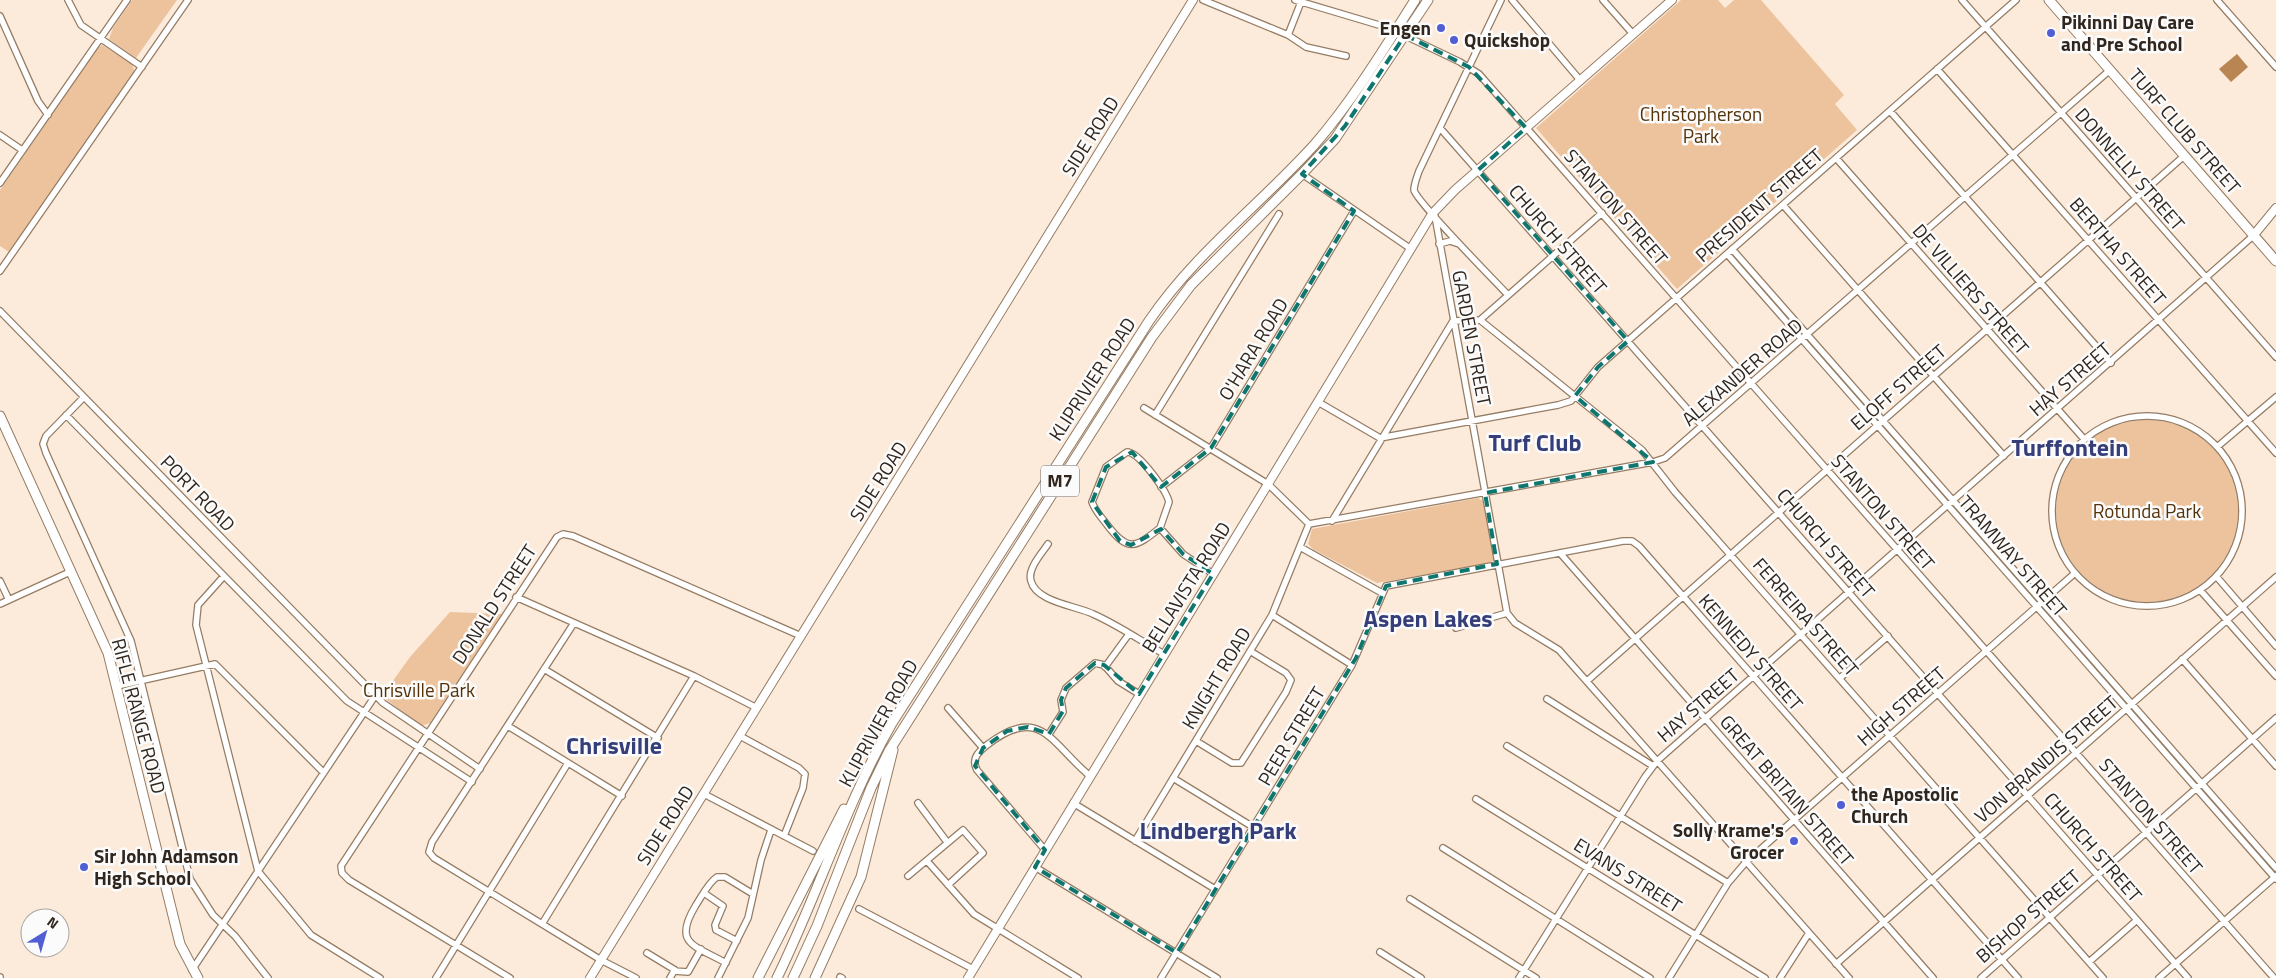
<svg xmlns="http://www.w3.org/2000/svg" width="2276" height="978" viewBox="0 0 2276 978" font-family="'Titillium Web',sans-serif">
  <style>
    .green { fill: #edc39d }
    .water { fill: #b88553 }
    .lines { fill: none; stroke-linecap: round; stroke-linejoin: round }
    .minor-casing { stroke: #957c64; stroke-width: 8 }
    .tertiary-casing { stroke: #957c64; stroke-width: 10 }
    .secondary-casing { stroke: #957c64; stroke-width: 11 }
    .primary-casing { stroke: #957c64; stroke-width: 11 }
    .minor { stroke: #fff; stroke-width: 5.5 }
    .tertiary { stroke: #fff; stroke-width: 8 }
    .secondary { stroke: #fff; stroke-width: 9 }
    .primary { stroke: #fff; stroke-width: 9 }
    .marked { fill: none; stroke: #0f766e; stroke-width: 4; stroke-dasharray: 10 6; stroke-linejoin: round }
    .poi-dot { fill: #515ed4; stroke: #fbfbfb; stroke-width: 2 }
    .labels { text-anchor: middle; stroke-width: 5; stroke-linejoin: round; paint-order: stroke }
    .shield { fill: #fbfbfb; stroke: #6e6660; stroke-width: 1 }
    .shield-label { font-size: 18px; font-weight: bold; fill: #31261d }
    .poi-label { font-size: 19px; font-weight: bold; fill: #31261d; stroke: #fbfbfb; text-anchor: start }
    .park-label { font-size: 19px; fill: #543108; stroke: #fbfbfb }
    .street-label { font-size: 19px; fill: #31261d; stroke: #fbfbfb }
    .district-label { font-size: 24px; font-weight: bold; fill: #353e79; stroke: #fbfbfb }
  </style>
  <rect width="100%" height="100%" fill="#fcebdb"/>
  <!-- green -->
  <path class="green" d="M 132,0 L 177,0 L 136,58 L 109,39 L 113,28 Z
    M 1681,0 L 1718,0 L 1725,8 L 1734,0 L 1761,0 L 1844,95 L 1835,104 L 1857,130 L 1677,289 L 1536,128 Z
    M 102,45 L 132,64 L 135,73 L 9,252 L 0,246 L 0,190 L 98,48 Z
    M2056 511a91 91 0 1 1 182 0a91 91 0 1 1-182 0Z
    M 1478,498 L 1485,502 L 1495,559 L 1491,563 L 1377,583 L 1314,550 L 1308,544 L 1312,529 Z
    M 450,612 L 502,614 L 430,723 L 421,726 L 382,696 L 410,657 Z"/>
  <!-- water -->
  <path class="water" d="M 2237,54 L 2248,67 L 2231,82 L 2219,69 Z"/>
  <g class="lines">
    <defs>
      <path id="minor" d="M 68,0 L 81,25 L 142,67
        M 1203,0 L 1288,35
        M 1295,0 L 1389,28 L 1460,62 L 1479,74 L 2274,978
        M 1501,0 L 1419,171 C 1417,177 1414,184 1414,190 C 1416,201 1494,280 1507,294
        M 1512,0 L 1580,80
        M 1603,0 L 1633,34
        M 1962,0 L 2276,357
        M 2217,0 L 2276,67
        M 1301,2 L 1288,35 L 1306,47 L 1346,56
        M 0,16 L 38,101 L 48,115
        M 1937,69 L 2276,453
        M 1890,111 L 2111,363
        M 1440,128 L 2188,978
        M 0,135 L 22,150
        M 1836,158 L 2084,439
        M 1302,174 L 1411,249
        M 0,183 L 127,0
        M 1783,205 L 2004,456
        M 1435,216 L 1507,613
        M 1439,244 L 1450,241 L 1459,244
        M 1732,249 L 2276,868
        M 1727,254 L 2276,879
        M 0,271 L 188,0
        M 0,311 L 383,703 L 480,769
        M 1480,320 L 1602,213
        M 84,397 L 46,436 L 43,444 L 46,453 L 131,641 L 190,879 L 213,915 L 235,936 L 268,978
        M 1318,402 L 1380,438 L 1558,405 L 1571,401 L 1598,367 L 2016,0
        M 1144,408 L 1268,484 L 1309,524
        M 66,415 L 347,701 L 472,782
        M 1155,415 L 1279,214
        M2052 511a95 95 0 1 1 190 0a95 95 0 1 1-190 0Z
        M 2217,447 L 2276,397
        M 1127,452 C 1139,452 1166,490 1169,502 L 1160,528 C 1135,548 1128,552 1108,526 C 1102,518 1095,511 1092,502 L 1106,467 Z
        M 1161,487 L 1211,448 L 1354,211
        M 1332,521 L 1453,321 L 1480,320 L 1642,450 L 1675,492 L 2103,978
        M 1309,524 L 1653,462 L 1665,458 L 2110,70
        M 1160,528 L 1183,554 L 1213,574
        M 1048,544 C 1042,553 1027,569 1031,581 C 1036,602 1077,606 1093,614 C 1118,625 1141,641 1164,654
        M 1300,547 L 1382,593
        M 1560,553 L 1933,978
        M 224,576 L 198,605 L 196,625 L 258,871 L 311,935 L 380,978
        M 2216,576 L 2276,646
        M 0,581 L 9,600
        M 2200,590 L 2276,676
        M 516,597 L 694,676 L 757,708
        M 0,604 L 72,571
        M 1272,615 L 1352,665
        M 574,623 L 432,842 L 429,852 L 434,858 L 601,960 L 636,978
        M 1456,628 L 1507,613 L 1515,623 L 1559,650 L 1849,978
        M 2182,659 L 2276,766
        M 1105,667 L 1129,634
        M 544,669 L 658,738
        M 1840,678 L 1888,636
        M 1587,681 L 2184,156
        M 117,686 L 215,664 L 323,772
        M 1547,699 L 1653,766
        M 948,708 L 983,748
        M 508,726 L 622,796
        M 1049,734 L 1063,712 L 1061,700 L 1066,688 L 1095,663 L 1104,665 L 1118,681 L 1139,694
        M 740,736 L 799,768 L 805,774 L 803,788 L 784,836
        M 1196,741 L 1232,763 L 1241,763 L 1286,692 L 1291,680 L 1286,673 L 1250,651
        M 1507,746 L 1728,883
        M 1173,778 L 1253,827
        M 704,794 L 813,851
        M 1476,799 L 1765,978
        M 918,803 L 947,842
        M 1073,803 L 1215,889
        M 1135,841 L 1272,615 L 1309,524
        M 1443,848 L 1650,978
        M 1045,850 L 977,770 C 971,759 978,752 987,745 C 1041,703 1051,744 1090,776
        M 927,861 L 974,914 L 1078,978
        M 1035,867 L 1217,978
        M 908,876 L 963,830 L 983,853 L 948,885
        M 704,893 L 723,906 L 715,925 L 716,930 L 737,941
        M 1410,899 L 1536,978
        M 859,909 L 973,969
        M 542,924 L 694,676
        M 1380,952 L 1421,978
        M 647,953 L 675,970
        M 2089,962 L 2137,920
        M 726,963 C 694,945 672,944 696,905 C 702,896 708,883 717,877 L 725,877 L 753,894
        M 1836,964 L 2276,577
        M 192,970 L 375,696
        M 0,977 L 0,978
        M 840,977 L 842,978
        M 436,978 L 568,763
        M 510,978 L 349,880 L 342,873 L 341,866 L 557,537 L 563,534 L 573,536 L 801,636
        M 670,978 L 674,971 L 688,972 L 701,949
        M 718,978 L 748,918 L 761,860 L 771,830
        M 1161,978 L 1352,665 L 1386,586 L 1623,541 L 1632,541 L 1639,546 L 2018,978
        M 1519,978 L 1645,777 L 1657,761 L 2253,236
        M 1669,978 L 1728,883 L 1746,862 L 2075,573
        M 1780,978 L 1809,933
        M 1981,978 L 2276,718
        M 2159,978 L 2276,876"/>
      <path id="tertiary" d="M 2253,236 L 2276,208
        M 590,978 L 1193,0
        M 968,978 L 1432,214 L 1455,190 L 1672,0"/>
      <path id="secondary" d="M 2049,0 L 2276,261
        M 0,416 L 108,653 L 180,944 L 198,978"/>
      <path id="primary" d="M 758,978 L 844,809
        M 777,978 C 818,894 846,804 892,723 L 1149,321 C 1195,253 1261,204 1315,144 C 1353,100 1384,49 1415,0
        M 793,978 L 817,926 L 871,788 L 889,751 L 1152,337 L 1191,285 L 1302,174 L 1335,139 L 1428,0
        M 815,978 L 861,877 L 893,750"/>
    </defs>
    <!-- minor casing -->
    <use href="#minor" class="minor-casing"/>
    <!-- tertiary casing -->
    <use href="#tertiary" class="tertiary-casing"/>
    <!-- secondary casing -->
    <use href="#secondary" class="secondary-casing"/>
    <!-- primary casing -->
    <use href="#primary" class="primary-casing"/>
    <!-- minor -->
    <use href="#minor" class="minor"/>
    <!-- tertiary -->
    <use href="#tertiary" class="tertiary"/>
    <!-- secondary -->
    <use href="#secondary" class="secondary"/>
    <!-- primary -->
    <use href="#primary" class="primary"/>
  </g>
  <!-- marked area -->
  <path class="marked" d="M 1405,35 L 1469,67 L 1526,128 L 1478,170 L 1628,341 L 1598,367 L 1575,396 L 1653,462 L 1485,493 L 1497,564 L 1386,586 L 1356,658 L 1177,953 L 1035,867 L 1045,850 L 975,766 L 983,748 L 1007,731 L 1028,727 L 1049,734 L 1063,711 L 1061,700 L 1066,688 L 1095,663 L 1104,665 L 1139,694 L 1213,574 L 1183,554 L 1161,529 L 1131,545 L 1120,541 L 1092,502 L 1106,467 L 1132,452 L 1161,487 L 1211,448 L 1354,211 L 1302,174 L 1345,126 Z"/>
  <!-- markers -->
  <g class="poi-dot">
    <circle cx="1441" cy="28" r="5"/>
    <circle cx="2051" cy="33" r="5"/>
    <circle cx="1454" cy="40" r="5"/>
    <circle cx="1841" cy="805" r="5"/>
    <circle cx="1794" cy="841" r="5"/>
    <circle cx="84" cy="867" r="5"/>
  </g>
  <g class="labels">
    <!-- shield labels -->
    <rect class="shield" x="1041" y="465.5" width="38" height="31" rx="4"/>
    <g class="shield-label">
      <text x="1060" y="487">M7</text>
    </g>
    <!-- poi labels -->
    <g class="poi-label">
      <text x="2061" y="29">Pikinni Day Care<tspan x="2061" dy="22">and Pre School</tspan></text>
      <text x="1431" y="35" text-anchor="end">Engen</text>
      <text x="1464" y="47">Quickshop</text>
      <text x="1851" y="801">the Apostolic<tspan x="1851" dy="22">Church</tspan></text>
      <text x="1784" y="837" text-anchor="end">Solly Krame's<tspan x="1784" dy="22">Grocer</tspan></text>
      <text x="94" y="863">Sir John Adamson<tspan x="94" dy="22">High School</tspan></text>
    </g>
    <!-- park labels -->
    <g class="park-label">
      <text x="1701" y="121">Christopherson<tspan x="1701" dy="22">Park</tspan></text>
      <text x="2147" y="518">Rotunda Park</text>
      <text x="419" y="697">Chrisville Park</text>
    </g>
    <!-- street labels -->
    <g class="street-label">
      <text transform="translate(2185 131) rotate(49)" y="7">TURF CLUB STREET</text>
      <text transform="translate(1090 136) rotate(-58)" y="7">SIDE ROAD</text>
      <text transform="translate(2130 169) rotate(49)" y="7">DONNELLY STREET</text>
      <text transform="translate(1759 205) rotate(-41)" y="7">PRESIDENT STREET</text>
      <text transform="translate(1616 207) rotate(49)" y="7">STANTON STREET</text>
      <text transform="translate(1558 239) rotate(49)" y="7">CHURCH STREET</text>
      <text transform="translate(2118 251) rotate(49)" y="7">BERTHA STREET</text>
      <text transform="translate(1971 289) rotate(49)" y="7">DE VILLIERS STREET</text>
      <text transform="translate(1472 338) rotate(79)" y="7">GARDEN STREET</text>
      <text transform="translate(1253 349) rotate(-59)" y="7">O'HARA ROAD</text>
      <text transform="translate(1742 372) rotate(-41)" y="7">ALEXANDER ROAD</text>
      <text transform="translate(1092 379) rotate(-57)" y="7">KLIPRIVIER ROAD</text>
      <text transform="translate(2070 379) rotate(-41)" y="7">HAY STREET</text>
      <text transform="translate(1898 387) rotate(-41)" y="7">ELOFF STREET</text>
      <text transform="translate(878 481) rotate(-58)" y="7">SIDE ROAD</text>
      <text transform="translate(198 493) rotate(46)" y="7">PORT ROAD</text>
      <text transform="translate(1883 512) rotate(49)" y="7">STANTON STREET</text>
      <text transform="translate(1826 543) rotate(49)" y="7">CHURCH STREET</text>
      <text transform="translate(2013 556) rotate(49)" y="7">TRAMWAY STREET</text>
      <text transform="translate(1186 587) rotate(-58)" y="7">BELLAVISTA ROAD</text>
      <text transform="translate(494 604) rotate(-57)" y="7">DONALD STREET</text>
      <text transform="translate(1806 617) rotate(49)" y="7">FERREIRA STREET</text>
      <text transform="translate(1751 652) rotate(49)" y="7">KENNEDY STREET</text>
      <text transform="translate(1216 678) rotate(-59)" y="7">KNIGHT ROAD</text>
      <text transform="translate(1698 705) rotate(-41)" y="7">HAY STREET</text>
      <text transform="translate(1901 706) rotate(-41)" y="7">HIGH STREET</text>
      <text transform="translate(139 716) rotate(75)" y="7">RIFLE RANGE ROAD</text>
      <text transform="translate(878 723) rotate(-61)" y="7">KLIPRIVIER ROAD</text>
      <text transform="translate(1291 736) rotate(-59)" y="7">PEER STREET</text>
      <text transform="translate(2046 759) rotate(-41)" y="7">VON BRANDIS STREET</text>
      <text transform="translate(1787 790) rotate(49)" y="7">GREAT BRITAIN STREET</text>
      <text transform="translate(2151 816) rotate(49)" y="7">STANTON STREET</text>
      <text transform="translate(665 825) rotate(-58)" y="7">SIDE ROAD</text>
      <text transform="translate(2093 847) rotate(49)" y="7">CHURCH STREET</text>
      <text transform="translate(1628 875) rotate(32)" y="7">EVANS STREET</text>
      <text transform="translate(2028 916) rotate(-41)" y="7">BISHOP STREET</text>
    </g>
    <!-- district labels -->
    <g class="district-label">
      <text x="1535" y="451">Turf Club</text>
      <text x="2070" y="456">Turffontein</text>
      <text x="1428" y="627">Aspen Lakes</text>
      <text x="614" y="754">Chrisville</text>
      <text x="1218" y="839">Lindbergh Park</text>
    </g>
  </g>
  <!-- north arrow -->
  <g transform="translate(45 933) rotate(37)"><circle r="24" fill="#fbfbfb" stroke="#aaa6a2"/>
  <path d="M0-4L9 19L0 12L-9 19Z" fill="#515ed4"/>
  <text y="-8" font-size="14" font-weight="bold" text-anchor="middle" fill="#31261d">N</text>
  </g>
</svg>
